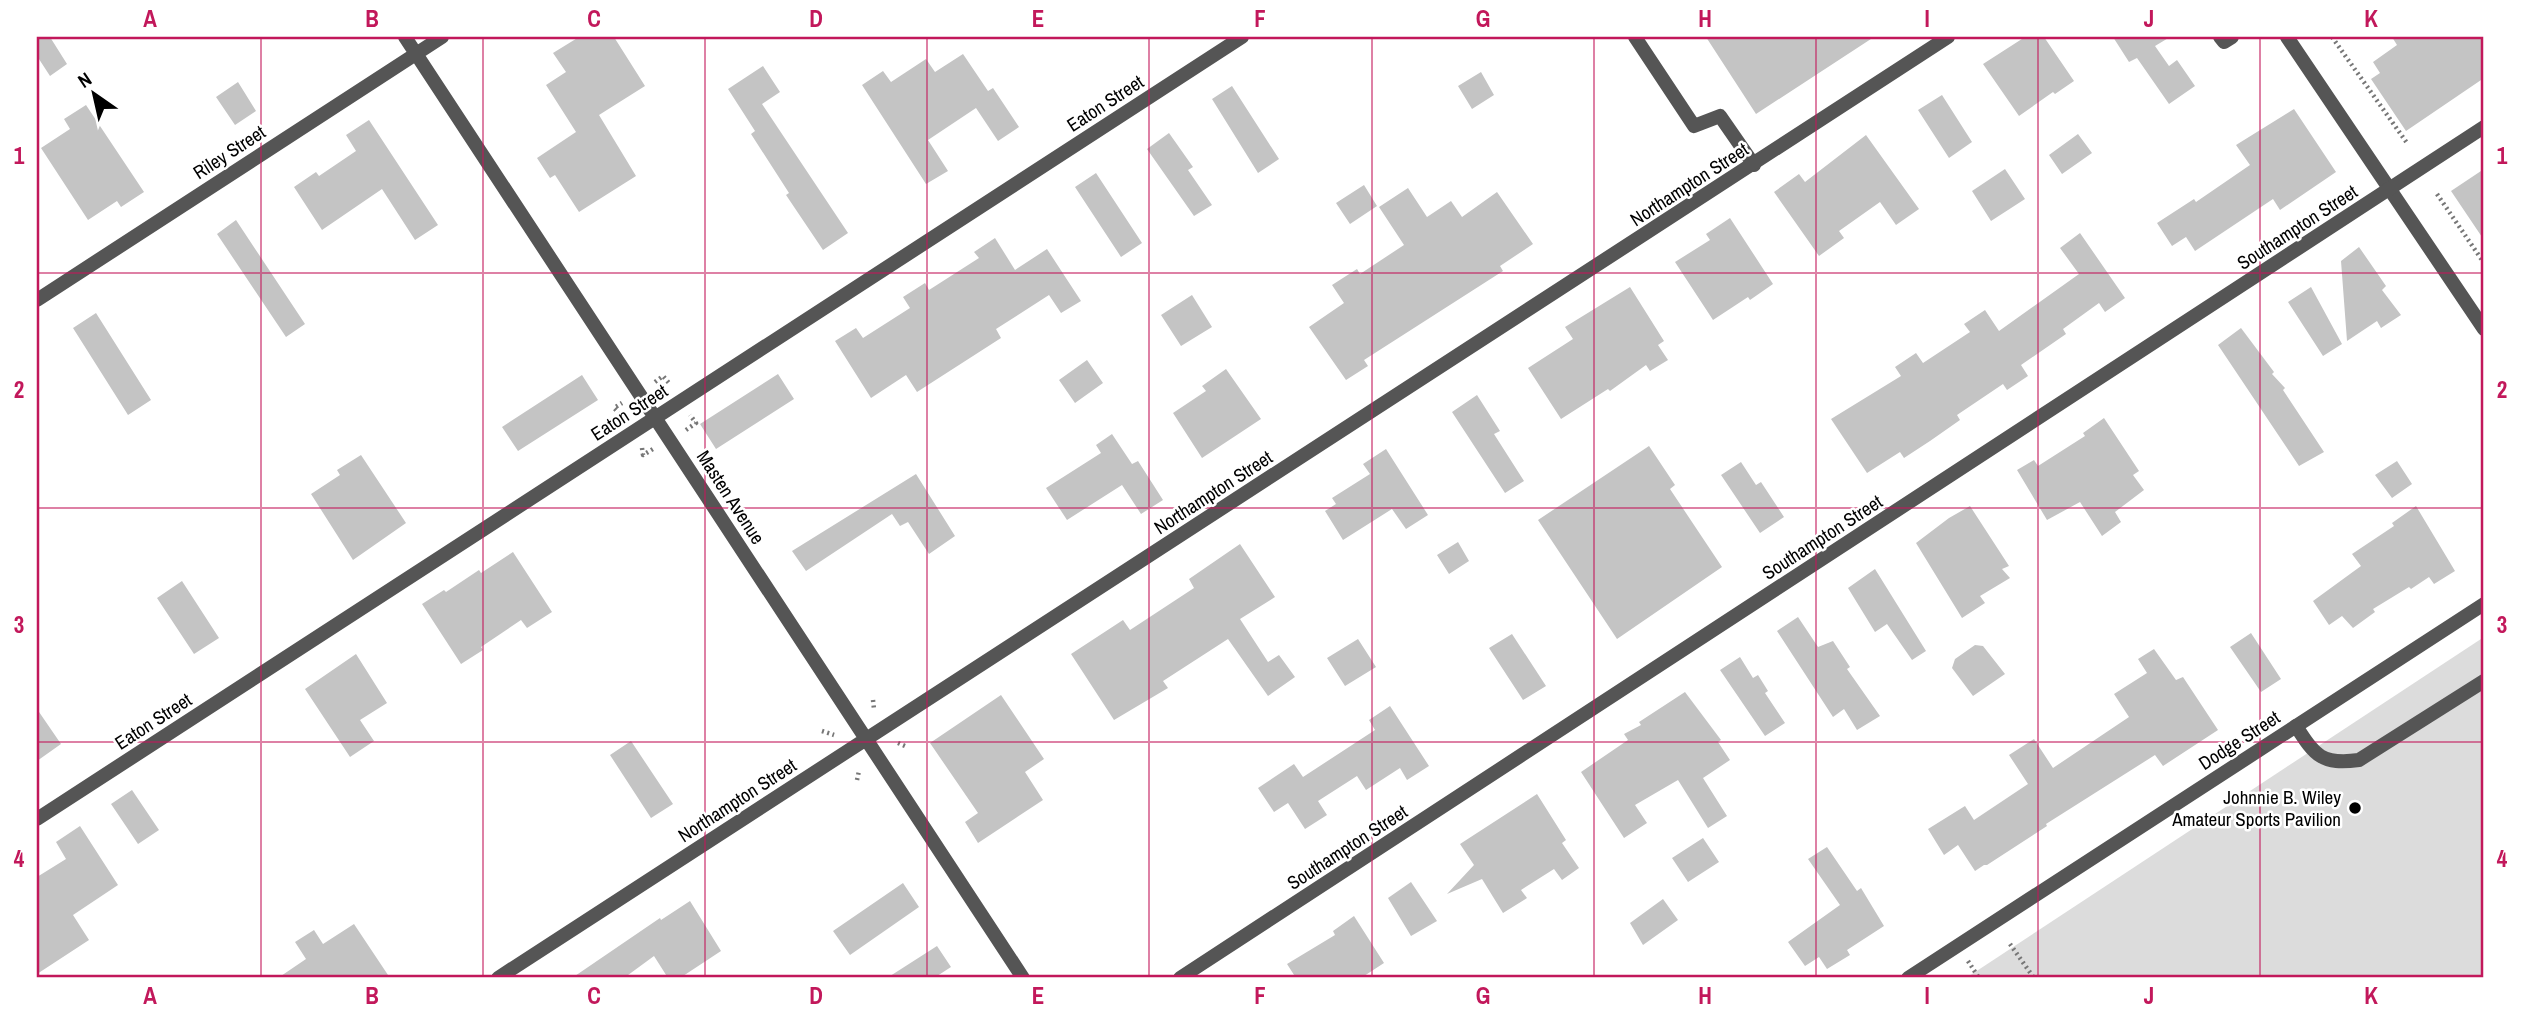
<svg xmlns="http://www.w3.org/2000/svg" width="2521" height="1015" viewBox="0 0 2521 1015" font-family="'Archivo Narrow',sans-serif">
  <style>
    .green { fill: #dcdcdc }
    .building { fill: #c4c4c4 }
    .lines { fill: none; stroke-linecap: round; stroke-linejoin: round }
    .path { stroke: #777; stroke-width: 4.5; stroke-dasharray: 2 3.5; stroke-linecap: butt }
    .service { stroke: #555; stroke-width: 14 }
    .minor { stroke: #555; stroke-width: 14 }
    .grid { fill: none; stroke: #c2185b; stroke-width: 2; stroke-opacity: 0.55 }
    .poi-dot { fill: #000; stroke: #fff; stroke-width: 2.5 }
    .labels { text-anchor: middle; stroke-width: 5; stroke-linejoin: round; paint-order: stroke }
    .street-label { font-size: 19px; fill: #000; stroke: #fff }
    .poi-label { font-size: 19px; fill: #000; stroke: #fff; text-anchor: end }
    .neatline { fill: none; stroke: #c2185b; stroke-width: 2.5 }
    .grid-label { font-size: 23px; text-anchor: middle; font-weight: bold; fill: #c2185b }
  </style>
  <rect width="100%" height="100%" fill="#fff"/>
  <!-- green -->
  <path class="green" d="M 2484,637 L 2484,978 L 1966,978 Z"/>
  <!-- building -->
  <path class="building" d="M 37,37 L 50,37 L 67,64 L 50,76 L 37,56 Z
    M 579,37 L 614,37 L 645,86 L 599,115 L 636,176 L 579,212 L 555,175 L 550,178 L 537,158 L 576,132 L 546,85 L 566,72 L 553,53 Z
    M 1706,37 L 1874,37 L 1756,114 Z
    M 2025,37 L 2044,37 L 2074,81 L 2055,94 L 2053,92 L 2019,116 L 1983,64 Z
    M 2113,37 L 2170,37 L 2155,46 L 2169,66 L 2177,60 L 2195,86 L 2169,104 L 2137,58 L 2129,62 Z
    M 2392,37 L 2484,37 L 2484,78 L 2406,131 L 2371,79 L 2380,73 L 2373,62 L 2397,45 Z
    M 963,54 L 988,91 L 993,88 L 1019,127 L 998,141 L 976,108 L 928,140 L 948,171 L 926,184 L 862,85 L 883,71 L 891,82 L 926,59 L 935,72 Z
    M 763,66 L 780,92 L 762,104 L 848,233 L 823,250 L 786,195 L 789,193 L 751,134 L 755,131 L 728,89 Z
    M 1481,72 L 1494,95 L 1472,109 L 1458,86 Z
    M 238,82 L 256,111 L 235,125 L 216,97 Z
    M 1232,86 L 1279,159 L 1258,173 L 1212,99 Z
    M 1942,95 L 1972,142 L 1949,158 L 1918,110 Z
    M 86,105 L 144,192 L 121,207 L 117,201 L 88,220 L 41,148 L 70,129 L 64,119 Z
    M 2294,109 L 2336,172 L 2280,210 L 2273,199 L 2195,251 L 2186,237 L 2172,246 L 2157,223 L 2194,199 L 2196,202 L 2250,165 L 2236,145 Z
    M 369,120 L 438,225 L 415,240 L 382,189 L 322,230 L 294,187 L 316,172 L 319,176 L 356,151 L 346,135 Z
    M 1169,133 L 1193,167 L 1188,170 L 1212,205 L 1194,216 L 1147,149 Z
    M 2078,134 L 2092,153 L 2062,174 L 2049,155 Z
    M 1866,135 L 1919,209 L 1896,225 L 1880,202 L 1839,231 L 1844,238 L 1819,256 L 1774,192 L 1799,174 L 1805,182 Z
    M 2005,169 L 2025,199 L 1991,221 L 1972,191 Z
    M 2484,169 L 2484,240 L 2451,191 Z
    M 1096,173 L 1142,243 L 1121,257 L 1075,187 Z
    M 1364,185 L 1377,206 L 1350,224 L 1336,203 Z
    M 1408,188 L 1427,217 L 1451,201 L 1462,217 L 1497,192 L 1533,244 L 1500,266 L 1503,271 L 1364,360 L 1368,366 L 1346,380 L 1309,327 L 1344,303 L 1332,285 L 1357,269 L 1360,274 L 1404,245 L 1379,207 Z
    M 1730,218 L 1773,284 L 1750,300 L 1748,297 L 1713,320 L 1675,262 L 1710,240 L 1706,234 Z
    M 236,220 L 305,324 L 286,337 L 217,234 Z
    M 2080,233 L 2125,298 L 2105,312 L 2099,303 L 2063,329 L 2066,334 L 2021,365 L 2028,376 L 2007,390 L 2003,384 L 1957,415 L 1960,420 L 1930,441 L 1904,458 L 1900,452 L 1867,473 L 1831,419 L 1901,376 L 1895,367 L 1916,353 L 1923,363 L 1970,332 L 1964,324 L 1985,310 L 1999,331 L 2079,274 L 2060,248 Z
    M 995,238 L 1015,270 L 1047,249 L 1081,301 L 1061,313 L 1049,295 L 996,329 L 1001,338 L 917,392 L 906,375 L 871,398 L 835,341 L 856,328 L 863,338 L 910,308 L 903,297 L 925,283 L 929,290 L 979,258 L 974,252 Z
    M 2359,247 L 2386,286 L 2382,290 L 2401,315 L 2381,328 L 2377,321 L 2347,341 L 2341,261 Z
    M 1630,287 L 1664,341 L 1658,345 L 1668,360 L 1650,371 L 1646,365 L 1610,391 L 1608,389 L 1561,419 L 1528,368 L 1573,339 L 1565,327 Z
    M 2311,287 L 2342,344 L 2323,356 L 2288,302 Z
    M 1192,295 L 1212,327 L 1181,346 L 1161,315 Z
    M 96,313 L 151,400 L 128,415 L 73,328 Z
    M 2241,328 L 2274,372 L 2272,374 L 2285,388 L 2283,390 L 2324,452 L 2299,466 L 2218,345 Z
    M 1087,360 L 1103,383 L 1075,403 L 1059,380 Z
    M 1226,369 L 1261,419 L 1202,458 L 1173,413 L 1206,391 L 1202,386 Z
    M 778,374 L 794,399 L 716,449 L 700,424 Z
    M 582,375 L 598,400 L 518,451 L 502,427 Z
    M 1477,395 L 1500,431 L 1494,434 L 1524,481 L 1505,493 L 1452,412 Z
    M 2104,418 L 2139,471 L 2133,475 L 2144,490 L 2115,512 L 2121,522 L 2102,536 L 2080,502 L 2047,520 L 2017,470 L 2034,460 L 2038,466 L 2085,436 L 2083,433 Z
    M 1112,434 L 1132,464 L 1138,461 L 1163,500 L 1141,514 L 1122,485 L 1067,520 L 1046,488 L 1101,453 L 1096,445 Z
    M 1649,446 L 1675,485 L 1670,489 L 1722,567 L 1617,639 L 1538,520 Z
    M 1386,449 L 1428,515 L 1406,529 L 1392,509 L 1343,540 L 1325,511 L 1336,504 L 1332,498 L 1370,474 L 1363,464 Z
    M 361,455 L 406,523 L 353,560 L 311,494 L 340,475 L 337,470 Z
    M 2397,461 L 2412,484 L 2392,498 L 2375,475 Z
    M 1741,462 L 1756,485 L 1761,482 L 1784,517 L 1760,533 L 1721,475 Z
    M 916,474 L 955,536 L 929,554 L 908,522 L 900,526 L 892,514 L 806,571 L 792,551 Z
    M 1970,506 L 2009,566 L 2002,569 L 2010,578 L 1980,596 L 1985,603 L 1962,618 L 1916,543 L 1949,518 Z
    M 2416,506 L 2455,571 L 2434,584 L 2429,577 L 2411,589 L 2409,587 L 2373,609 L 2375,612 L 2353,628 L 2342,616 L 2329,625 L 2313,601 L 2361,566 L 2352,554 L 2394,526 L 2392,523 Z
    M 1458,542 L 1469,561 L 1449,574 L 1437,555 Z
    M 1240,544 L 1275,597 L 1240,619 L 1268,662 L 1279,655 L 1295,677 L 1268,696 L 1228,639 L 1163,681 L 1168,688 L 1114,720 L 1071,654 L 1123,620 L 1130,630 L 1194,588 L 1189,579 Z
    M 513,552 L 552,612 L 527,628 L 521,620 L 481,647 L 483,650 L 461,664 L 422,604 L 444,590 L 446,592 L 479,570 L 481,573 Z
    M 1875,569 L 1926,651 L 1912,660 L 1887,624 L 1875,632 L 1848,588 Z
    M 182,581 L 219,638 L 194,654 L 157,598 Z
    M 1798,617 L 1818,647 L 1833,641 L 1850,667 L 1847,669 L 1880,716 L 1857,730 L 1844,709 L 1833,717 L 1777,631 Z
    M 2251,633 L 2281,679 L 2261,692 L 2230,647 Z
    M 1512,634 L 1546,686 L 1523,700 L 1489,648 Z
    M 1358,639 L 1376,667 L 1345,686 L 1327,658 Z
    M 1975,645 L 1983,646 L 2005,674 L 1973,696 L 1952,668 L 1955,659 Z
    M 2154,649 L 2176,680 L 2183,677 L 2218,730 L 2163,766 L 2155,755 L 2046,824 L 2047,826 L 1987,865 L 1984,865 L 1975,871 L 1958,845 L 1944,855 L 1928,829 L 1965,806 L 1974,820 L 2028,784 L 2009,755 L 2034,739 L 2053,768 L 2129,717 L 2114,694 L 2147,673 L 2138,659 Z
    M 356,654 L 387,703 L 360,720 L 374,741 L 350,757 L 305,689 Z
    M 1740,657 L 1753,678 L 1758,675 L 1768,691 L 1765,693 L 1785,723 L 1765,736 L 1720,670 Z
    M 1685,692 L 1721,740 L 1718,742 L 1730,760 L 1703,778 L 1727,816 L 1708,828 L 1678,780 L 1635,805 L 1647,823 L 1624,838 L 1581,772 L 1628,740 L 1624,734 L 1641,725 L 1639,722 Z
    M 1001,695 L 1044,759 L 1025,772 L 1043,800 L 978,843 L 965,822 L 978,813 L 930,743 Z
    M 1390,706 L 1429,766 L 1407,780 L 1400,768 L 1366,790 L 1357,776 L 1318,801 L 1327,815 L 1305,829 L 1288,803 L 1274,812 L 1258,788 L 1294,764 L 1303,777 L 1375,730 L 1369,720 Z
    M 37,709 L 61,744 L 37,761 Z
    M 631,741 L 673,804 L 651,818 L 610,755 Z
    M 132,790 L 159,830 L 138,844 L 111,804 Z
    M 1537,794 L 1566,840 L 1562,843 L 1579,868 L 1562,880 L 1554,869 L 1521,890 L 1527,898 L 1503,913 L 1482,879 L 1447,894 L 1474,865 L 1460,844 Z
    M 80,826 L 118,885 L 73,915 L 89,940 L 37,974 L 37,877 L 66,859 L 56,842 Z
    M 1703,838 L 1719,862 L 1688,882 L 1672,858 Z
    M 1827,847 L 1857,891 L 1861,888 L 1884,926 L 1847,950 L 1850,955 L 1827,969 L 1819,957 L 1805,966 L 1788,942 L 1840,905 L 1808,859 Z
    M 1411,882 L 1437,921 L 1411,936 L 1388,898 Z
    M 903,883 L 919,907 L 850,955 L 833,931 Z
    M 1663,899 L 1678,920 L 1643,945 L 1630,923 Z
    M 690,901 L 721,951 L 680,978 L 668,978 L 654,956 L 624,978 L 572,978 L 660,918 L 661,920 Z
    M 1354,916 L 1384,963 L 1361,978 L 1296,978 L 1287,964 L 1335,935 L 1333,931 Z
    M 354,924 L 390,978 L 278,978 L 306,959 L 295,942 L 314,930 L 323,944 Z
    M 937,946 L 951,967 L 934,978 L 887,978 Z"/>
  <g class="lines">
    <!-- path -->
    <path class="path" d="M 2332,37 L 2407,143
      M 2437,194 L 2484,263
      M 655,382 L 663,376 L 669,383
      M 620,414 L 614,408 L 622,403
      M 686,430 L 696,423 L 690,415
      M 642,448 L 643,455 L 653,449
      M 873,700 L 874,709
      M 822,731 L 834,735
      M 898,743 L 905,746
      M 857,780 L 859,771
      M 2010,944 L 2034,978
      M 1968,961 L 1979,978"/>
    <!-- service -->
    <path class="service" d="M 1635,37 L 1694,126 L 1720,116 L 1754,165
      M 2220,37 L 2224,42 L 2232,37
      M 2287,37 L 2484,329
      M 2296,726 C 2315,756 2322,765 2359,760 L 2484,681"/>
    <!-- minor -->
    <path class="minor" d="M 405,37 L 1023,978
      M 37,300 L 442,37
      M 37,819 L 1242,37
      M 498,978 L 1948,37
      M 1180,978 L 2484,127
      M 1908,978 L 2484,604"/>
  </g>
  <!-- grid -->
  <path class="grid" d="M 261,37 L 261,978M 483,37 L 483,978M 705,37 L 705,978M 927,37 L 927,978M 1149,37 L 1149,978M 1372,37 L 1372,978M 1594,37 L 1594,978M 1816,37 L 1816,978M 2038,37 L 2038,978M 2260,37 L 2260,978M 37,273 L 2484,273M 37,508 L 2484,508M 37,742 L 2484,742"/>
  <!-- markers -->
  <circle class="poi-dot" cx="2355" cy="808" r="7"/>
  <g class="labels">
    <!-- street labels -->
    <g class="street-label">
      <text transform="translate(1105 103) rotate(-33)" y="7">Eaton Street</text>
      <text transform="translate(229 152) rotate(-33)" y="7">Riley Street</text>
      <text transform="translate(1689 184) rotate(-33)" y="7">Northampton Street</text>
      <text transform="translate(2297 227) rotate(-33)" y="7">Southampton Street</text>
      <text transform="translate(629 412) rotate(-33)" y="7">Eaton Street</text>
      <text transform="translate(1213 492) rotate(-33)" y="7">Northampton Street</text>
      <text transform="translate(731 497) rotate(57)" y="7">Masten Avenue</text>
      <text transform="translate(1822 537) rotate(-33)" y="7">Southampton Street</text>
      <text transform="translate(153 721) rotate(-33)" y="7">Eaton Street</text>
      <text transform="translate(2239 740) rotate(-33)" y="7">Dodge Street</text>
      <text transform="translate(737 800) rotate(-33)" y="7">Northampton Street</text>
      <text transform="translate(1347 847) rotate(-33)" y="7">Southampton Street</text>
    </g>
    <!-- poi labels -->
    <g class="poi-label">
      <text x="2341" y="804">Johnnie B. Wiley<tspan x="2341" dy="22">Amateur Sports Pavilion</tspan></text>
    </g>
  </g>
  <!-- border -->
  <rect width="2521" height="1015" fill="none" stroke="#ffffff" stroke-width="77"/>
  <!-- north arrow -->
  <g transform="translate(94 94) rotate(326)" stroke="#ffffff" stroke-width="5" paint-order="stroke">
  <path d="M0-5L12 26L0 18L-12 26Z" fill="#000000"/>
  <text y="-10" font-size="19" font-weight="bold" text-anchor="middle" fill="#000000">N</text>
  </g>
  <rect x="38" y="38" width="2444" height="938" class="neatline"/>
  <g class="grid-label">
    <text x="150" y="27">A</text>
    <text x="372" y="27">B</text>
    <text x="594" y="27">C</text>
    <text x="816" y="27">D</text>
    <text x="1038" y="27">E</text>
    <text x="1260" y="27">F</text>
    <text x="1483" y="27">G</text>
    <text x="1705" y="27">H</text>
    <text x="1927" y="27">I</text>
    <text x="2149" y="27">J</text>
    <text x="2371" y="27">K</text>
    <text x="19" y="164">1</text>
    <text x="2502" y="164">1</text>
    <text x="19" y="398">2</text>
    <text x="2502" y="398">2</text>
    <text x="19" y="633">3</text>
    <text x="2502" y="633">3</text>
    <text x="19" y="867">4</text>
    <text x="2502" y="867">4</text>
    <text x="150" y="1004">A</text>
    <text x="372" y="1004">B</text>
    <text x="594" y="1004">C</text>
    <text x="816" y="1004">D</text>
    <text x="1038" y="1004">E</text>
    <text x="1260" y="1004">F</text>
    <text x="1483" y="1004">G</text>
    <text x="1705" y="1004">H</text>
    <text x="1927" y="1004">I</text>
    <text x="2149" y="1004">J</text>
    <text x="2371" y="1004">K</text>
  </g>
</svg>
